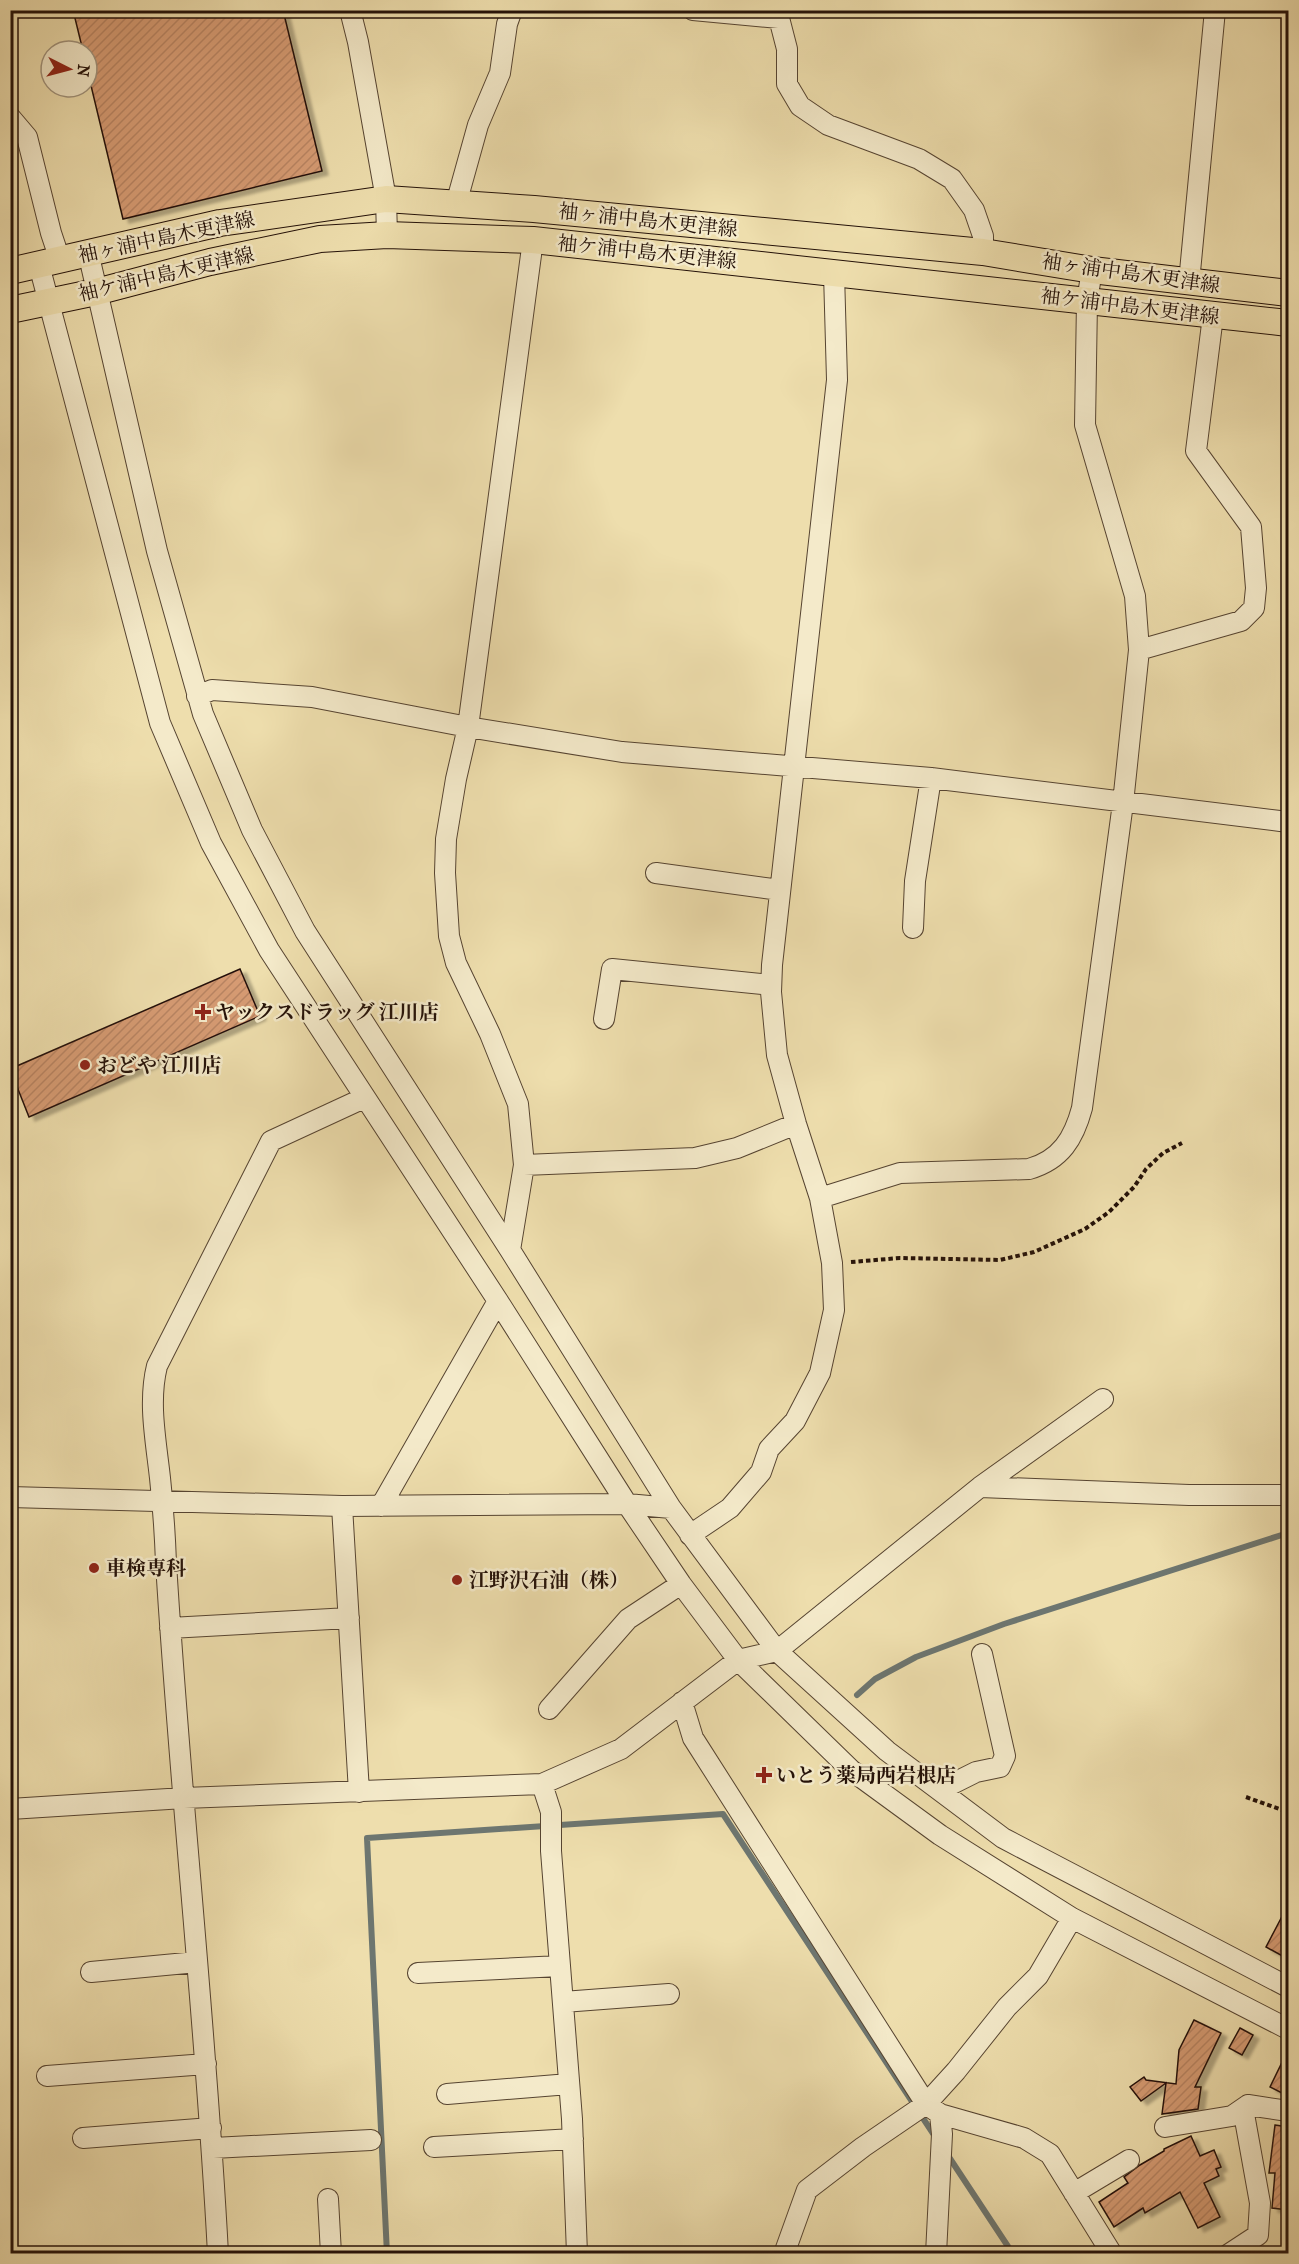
<svg xmlns="http://www.w3.org/2000/svg" width="1299" height="2264" viewBox="0 0 1299 2264" font-family="'IM FELL French Canon','Noto Serif JP',serif">
  <style>
    .lines { fill: none; stroke-linecap: round; stroke-linejoin: round }
    .stream { stroke: #6d7670; stroke-width: 6 }
    .building { fill: url(#building-hatch); stroke: #241108; stroke-width: 1.5; filter: url(#shadow) }
    .minor-casing { stroke: #564431; stroke-width: 22 }
    .major-casing { stroke: #241108; stroke-width: 28 }
    .path { stroke: #241108; stroke-width: 4; stroke-dasharray: 4.5 3; stroke-linecap: butt }
    .minor { stroke: #f4eaca; stroke-width: 20 }
    .major { stroke: #eedead; stroke-width: 26 }
    .poi-dot { fill: #8f2418; stroke: #f4eaca; stroke-width: 2 }
    .labels { text-anchor: middle; stroke-width: 5; stroke-linejoin: round; paint-order: stroke }
    .street-label { font-size: 20px; fill: #241108; stroke: #f4eaca }
    .poi-label { font-size: 20px; font-weight: bold; fill: #241108; stroke: #f4eaca; text-anchor: start }
  </style>
  <defs>
    <pattern id="building-hatch" width="6" height="6" patternUnits="userSpaceOnUse" patternTransform="scale(1.5)"><rect width="6" height="6" fill="#d69b73"/><path d="M-1 1l2-2M0 6l6-6M5 7l2-2" fill="none" stroke="#b88462"/></pattern>
    <filter id="shadow"><feDropShadow dx="6" dy="4" stdDeviation="1.5" flood-color="#0004"/></filter>
  </defs>
  <rect width="100%" height="100%" fill="#eedead"/>
  <filter id="stains"><feTurbulence type="fractalNoise" baseFrequency=".00333" numOctaves="4"/><feColorMatrix values="0 0 0 0 .2 0 0 0 0 .09 0 0 0 0 .02 0 0 0 .5 -.17"/></filter>
  <radialGradient id="worn" r=".72"><stop offset=".6" stop-color="#630" stop-opacity="0"/><stop offset="1" stop-color="#630" stop-opacity=".3"/></radialGradient>
  <g class="lines">
    <!-- stream -->
    <path class="stream" d="M 857,1695 L 875,1679 L 916,1657 L 1004,1624 L 1288,1533
      M 947,2154 L 1013,2254
      M 387,2254 L 367,1838 L 723,1814 L 936,2138"/>
  </g>
  <!-- building -->
  <path class="building" d="M 73,10 L 283,10 L 322,171 L 123,219 L 87,69 L 87,51 L 83,51 Z
    M 240,969 L 260,1016 L 29,1117 L 10,1069 Z
    M 1288,1905 L 1288,1959 L 1266,1947 Z
    M 1194,2020 L 1221,2033 L 1195,2087 L 1201,2087 L 1198,2109 L 1162,2114 L 1166,2083 L 1141,2101 L 1130,2087 L 1144,2077 L 1146,2080 L 1176,2084 L 1179,2050 Z
    M 1240,2028 L 1253,2035 L 1242,2055 L 1229,2048 Z
    M 1288,2050 L 1288,2096 L 1270,2087 Z
    M 1275,2125 L 1288,2127 L 1288,2210 L 1272,2208 L 1275,2173 L 1269,2173 Z
    M 1191,2136 L 1200,2156 L 1214,2150 L 1221,2167 L 1216,2169 L 1219,2176 L 1204,2183 L 1220,2217 L 1198,2228 L 1180,2192 L 1145,2213 L 1143,2208 L 1114,2227 L 1099,2202 L 1128,2183 L 1124,2177 L 1140,2165 L 1164,2151 L 1164,2149 Z"/>
  <g class="lines">
    <defs>
      <path id="minor" d="M 350,10 L 358,42 L 386,199 L 387,235
        M 693,10 L 779,18 L 787,49 L 787,84 L 800,106 L 828,125 L 919,159 L 952,179 L 974,210 L 983,236 L 983,252
        M 10,117 L 27,137 L 51,233 L 60,260
        M 456,204 L 478,125 L 500,73 L 507,24 L 512,10
        M 88,252 L 157,551 L 203,714 L 252,830 L 305,931 L 510,1250 L 671,1508 L 777,1651 L 887,1751 L 1003,1838 L 1288,1987
        M 39,265 L 160,723 L 211,843 L 269,950 L 498,1301 L 627,1504 L 681,1584 L 738,1660 L 851,1770 L 940,1835 L 1072,1918 L 1288,2029
        M 1189,282 L 1215,10
        M 1139,650 L 1241,621 L 1254,608 L 1256,588 L 1251,527 L 1196,451 L 1213,316
        M 197,696 L 212,690 L 312,697 L 468,727 L 622,752 L 931,778 L 1288,822
        M 656,873 L 780,890
        M 913,928 L 915,881 L 931,778
        M 604,1019 L 612,969 L 771,985
        M 524,1165 L 695,1158 L 737,1148 L 796,1124
        M 820,1198 L 900,1173 L 1029,1169 C 1061,1160 1074,1138 1082,1108 L 1123,803 L 1139,650 L 1135,596 L 1085,425 L 1087,301 L 1092,270
        M 510,1250 L 524,1165 L 518,1104 L 490,1034 L 456,963 L 449,936 L 445,873 L 446,839 L 456,779 L 468,727 L 533,240
        M 980,1487 L 1103,1399
        M 10,1497 L 342,1506 L 627,1504 L 671,1508
        M 342,1506 L 359,1792
        M 381,1506 L 498,1301
        M 690,1535 L 730,1508 L 761,1472 L 769,1449 L 795,1421 L 820,1373 L 834,1310 L 832,1263 L 820,1198 L 796,1124 L 777,1055 L 771,992 L 772,965 L 837,380 L 834,273
        M 170,1628 L 349,1618
        M 682,1702 L 693,1738 L 926,2104 L 940,2114 L 1024,2138 L 1050,2154 L 1112,2254
        M 549,1709 L 628,1619 L 681,1584
        M 542,1784 L 551,1812 L 551,1851 L 572,2119 L 577,2254
        M 940,1790 L 976,1772 L 1000,1767 L 1005,1756 L 982,1654
        M 10,1809 L 184,1798 L 542,1784 L 621,1749 L 738,1660 L 777,1651 L 980,1487 L 1189,1495 L 1288,1495
        M 91,1972 L 197,1962
        M 418,1973 L 560,1966
        M 563,2002 L 669,1994
        M 47,2076 L 206,2064
        M 447,2094 L 569,2084
        M 1165,2127 L 1232,2116 L 1248,2105
        M 83,2138 L 211,2128
        M 434,2147 L 573,2139
        M 213,2148 L 371,2140
        M 1074,2193 L 1129,2160
        M 328,2199 L 331,2254
        M 218,2254 C 206,2023 180,1794 166,1563 C 165,1535 163,1506 160,1478 C 156,1441 148,1402 157,1366 L 271,1141 L 364,1098
        M 784,2254 L 807,2190 L 863,2147 L 926,2104 L 956,2071 L 1007,2007 L 1038,1976 L 1072,1918
        M 936,2254 L 942,2134 L 940,2114
        M 1229,2254 L 1258,2235 L 1260,2203 L 1244,2114 L 1248,2105 L 1288,2111"/>
      <path id="major" d="M 10,271 L 220,223 L 386,199 L 534,209 L 983,252 L 1092,270 L 1288,293
        M 10,310 L 96,292 L 210,262 L 320,239 L 387,235 L 533,240 L 1288,323"/>
    </defs>
    <!-- minor casing -->
    <use href="#minor" class="minor-casing"/>
    <!-- major casing -->
    <use href="#major" class="major-casing"/>
    <!-- path -->
    <path class="path" d="M 851,1262 L 900,1258 L 1000,1260 L 1034,1252 L 1085,1229 L 1109,1212 L 1134,1187 L 1146,1169 L 1163,1153 L 1182,1143
      M 1246,1797 L 1288,1812"/>
    <!-- minor -->
    <use href="#minor" class="minor"/>
    <!-- major -->
    <use href="#major" class="major"/>
  </g>
  <!-- markers -->
  <g class="poi-dot">
    <path d="M200 1003h6v6h6v6h-6v6h-6v-6h-6v-6h6z"/>
    <circle cx="85" cy="1065" r="6"/>
    <circle cx="94" cy="1568" r="6"/>
    <circle cx="457" cy="1580" r="6"/>
    <path d="M761 1766h6v6h6v6h-6v6h-6v-6h-6v-6h6z"/>
  </g>
  <g class="labels">
    <!-- street labels -->
    <g class="street-label">
      <text transform="translate(648 220) rotate(6)" y="7">袖ヶ浦中島木更津線</text>
      <text transform="translate(166 237) rotate(-12)" y="7">袖ヶ浦中島木更津線</text>
      <text transform="translate(647 252) rotate(6)" y="7">袖ケ浦中島木更津線</text>
      <text transform="translate(1131 273) rotate(8)" y="7">袖ヶ浦中島木更津線</text>
      <text transform="translate(166 274) rotate(-13)" y="7">袖ケ浦中島木更津線</text>
      <text transform="translate(1130 306) rotate(7)" y="7">袖ケ浦中島木更津線</text>
    </g>
    <!-- poi labels -->
    <g class="poi-label">
      <text x="215" y="1019">ヤックスドラッグ 江川店</text>
      <text x="97" y="1072">おどや 江川店</text>
      <text x="106" y="1575">車検専科</text>
      <text x="469" y="1587">江野沢石油（株）</text>
      <text x="776" y="1782">いとう薬局西岩根店</text>
    </g>
  </g>
  <!-- margin -->
  <rect width="1299" height="2264" fill="none" stroke="#eedead" stroke-width="36"/>
  <rect x="12" y="12" width="1275" height="2240" fill="none" stroke="#241108" stroke-width="3"/>
  <rect x="18" y="18" width="1263" height="2228" fill="none" stroke="#241108" stroke-width="1.5"/>
  <!-- north arrow -->
  <g transform="translate(69 69) rotate(96)"><circle r="28" fill="#f4eaca" stroke="#a1937c" stroke-width="1.5"/>
  <path d="M0-4.5L10 22L0 15L-10 22Z" fill="#8f2418"/>
  <text y="-9" font-size="16" font-weight="bold" text-anchor="middle" fill="#241108">N</text>
  </g>
  <rect width="100%" height="100%" filter="url(#stains)"/>
  <rect width="100%" height="100%" fill="url(#worn)"/>
</svg>
